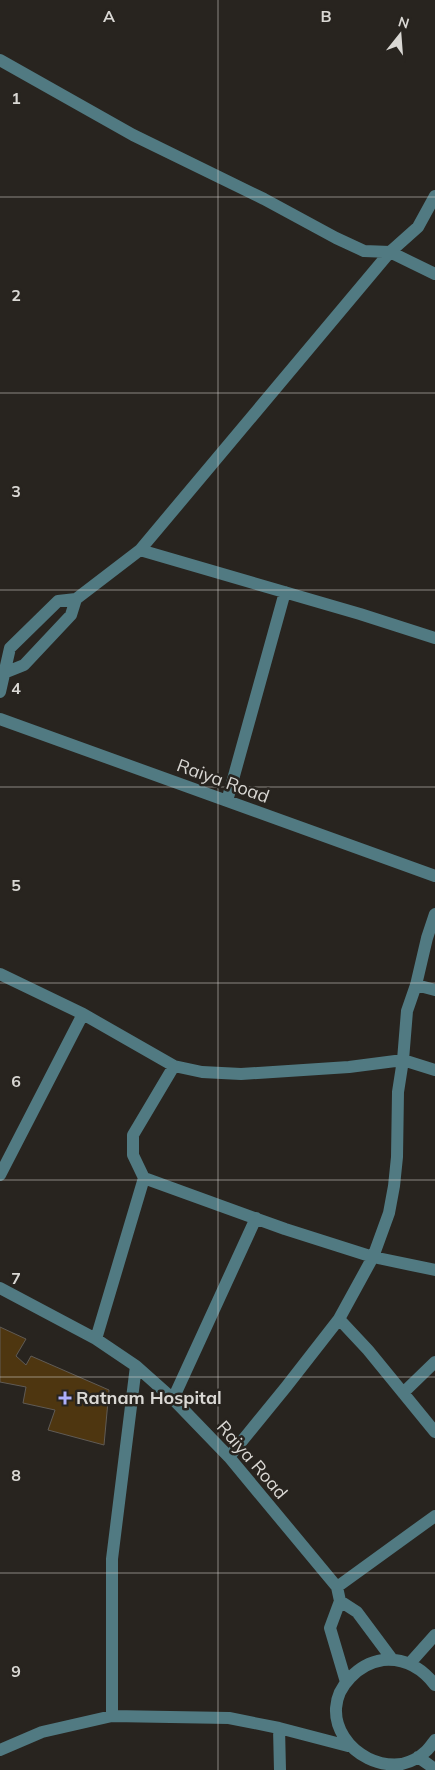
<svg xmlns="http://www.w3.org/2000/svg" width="435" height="1770" viewBox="0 0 435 1770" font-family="Mulish,sans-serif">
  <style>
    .building { fill: #4e3610; stroke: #605b55 }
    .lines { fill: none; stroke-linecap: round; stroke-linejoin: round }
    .minor { stroke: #517a82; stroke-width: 12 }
    .grid { fill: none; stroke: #dad8d4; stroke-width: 1; stroke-opacity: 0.55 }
    .poi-dot { fill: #adaffb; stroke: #28241f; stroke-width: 2 }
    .labels { text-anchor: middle; stroke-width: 5; stroke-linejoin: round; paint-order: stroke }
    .street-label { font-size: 18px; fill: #dad8d4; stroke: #28241f }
    .poi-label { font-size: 18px; font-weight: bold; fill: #dad8d4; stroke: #28241f; text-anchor: start }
    .grid-label { font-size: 16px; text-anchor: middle; font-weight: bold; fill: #dad8d4; stroke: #28241f; stroke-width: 5; stroke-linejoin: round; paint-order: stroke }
  </style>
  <rect width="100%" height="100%" fill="#28241f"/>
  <!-- building -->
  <path class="building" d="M 0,1327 L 26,1339 L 16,1356 L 26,1365 L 31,1356 L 109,1390 L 104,1445 L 48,1430 L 55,1410 L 23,1403 L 26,1387 L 0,1382 Z"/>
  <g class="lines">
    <!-- minor -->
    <path class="minor" d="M 0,60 L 133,135 L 264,199 L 336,238 L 364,251 L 390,252 L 418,227 L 435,196
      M 140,550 L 360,614 L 435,638
      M 4,673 L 24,665 L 71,615 L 76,599 L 140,550 L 390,252 L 435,274
      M 0,692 L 10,648 L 58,601 L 76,599
      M 0,719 L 435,876
      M 227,801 L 285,592
      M 0,974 L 83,1014 L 174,1066 L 133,1135 L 133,1155 L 144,1178 L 285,1229 L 373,1257 L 435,1270
      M 416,985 L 435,990
      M 174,1066 L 202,1072 L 241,1074 L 349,1067 L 403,1060 L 435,1070
      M 0,1175 L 83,1014
      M 0,1288 L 96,1339 L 136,1366 L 173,1399 L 229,1457 L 337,1587 L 340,1601 L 357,1612 L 392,1659
      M 339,1319 L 368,1350 L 435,1432
      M 96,1339 L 144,1178
      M 403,1393 L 435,1362
      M 173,1399 L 256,1218
      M 229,1457 L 286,1387 L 339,1319 L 373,1257 L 389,1213 L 394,1186 L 397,1157 L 398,1092 L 403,1060 L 407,1011 L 416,985 L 427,938 L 435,914
      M 337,1587 L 435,1516
      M 340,1601 L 330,1628 L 346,1682
      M 410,1663 L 435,1635
      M 435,1685 C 422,1668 405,1658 383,1660 C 370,1662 359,1668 350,1678 C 314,1715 353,1770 402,1764 C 410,1762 419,1758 425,1752 C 429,1749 432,1744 435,1740
      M 112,1716 L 112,1559 L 136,1366
      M 279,1728 L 280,1770
      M 0,1750 L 42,1732 L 112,1716 L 229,1718 L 279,1728 L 348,1746
      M 418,1757 L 435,1769"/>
  </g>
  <!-- grid -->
  <path class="grid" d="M 218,0 L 218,1770M 0,197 L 435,197M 0,393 L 435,393M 0,590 L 435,590M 0,787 L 435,787M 0,983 L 435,983M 0,1180 L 435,1180M 0,1377 L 435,1377M 0,1573 L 435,1573"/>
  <!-- markers -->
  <path class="poi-dot" d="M62.5 1390.5h5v5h5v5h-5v5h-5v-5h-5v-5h5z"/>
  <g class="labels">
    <!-- street labels -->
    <g class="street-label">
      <text transform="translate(223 781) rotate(20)" y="6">Raiya Road</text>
      <text transform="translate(252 1460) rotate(49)" y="6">Raiya Road</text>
    </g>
    <!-- poi labels -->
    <g class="poi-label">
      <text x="76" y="1404">Ratnam Hospital</text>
    </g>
  </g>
  <g class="grid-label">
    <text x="109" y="22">A</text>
    <text x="326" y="22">B</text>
    <text x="16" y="104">1</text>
    <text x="16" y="301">2</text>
    <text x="16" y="497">3</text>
    <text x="16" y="694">4</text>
    <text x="16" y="891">5</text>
    <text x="16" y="1087">6</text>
    <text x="16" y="1284">7</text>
    <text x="16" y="1481">8</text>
    <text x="16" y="1677">9</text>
  </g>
  <!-- north arrow -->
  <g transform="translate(400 35) rotate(17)" stroke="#28241f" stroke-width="4" paint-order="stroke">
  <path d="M0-4L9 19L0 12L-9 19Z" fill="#dad8d4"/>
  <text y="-8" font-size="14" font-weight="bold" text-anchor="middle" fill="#dad8d4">N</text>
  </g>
</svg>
